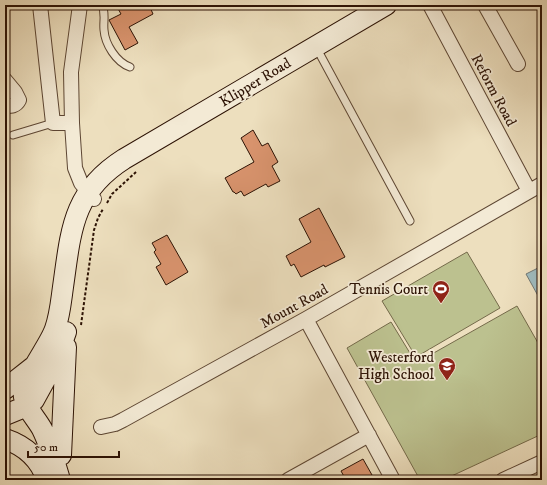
<svg xmlns="http://www.w3.org/2000/svg" width="547" height="485" viewBox="0 0 547 485" font-family="'IM FELL DW Pica',serif">
  <style>
    .green { fill: #bcc18f; stroke: #746a4a }
    .water { fill: #9ebabd; stroke: #717773 }
    .building { fill: #d8936d; stroke: #2d1305 }
    .lines { fill: none; stroke-linecap: round; stroke-linejoin: round }
    .service-casing { stroke: #5d4633; stroke-width: 9 }
    .minor-casing { stroke: #5d4633; stroke-width: 16 }
    .secondary-casing { stroke: #2d1305; stroke-width: 22 }
    .path { stroke: #2d1305; stroke-width: 2; stroke-dasharray: 3 2; stroke-linecap: butt }
    .service { stroke: #f3ead5; stroke-width: 7 }
    .minor { stroke: #f3ead5; stroke-width: 14 }
    .secondary { stroke: #f3ead5; stroke-width: 20 }
    .labels { text-anchor: middle; stroke-width: 3.5; stroke-linejoin: round; paint-order: stroke }
    .street-label { font-size: 15px; fill: #2d1305; stroke: #f3ead5 }
    .poi-label { font-size: 15px; fill: #2d1305; stroke: #f3ead5; text-anchor: end }
  </style>
  <rect width="100%" height="100%" fill="#eddfbe"/>
  <filter id="stains"><feTurbulence type="fractalNoise" baseFrequency=".005" numOctaves="4"/><feColorMatrix values="0 0 0 0 .2 0 0 0 0 .09 0 0 0 0 .02 0 0 0 .5 -.17"/></filter>
  <radialGradient id="worn" r=".72"><stop offset=".6" stop-color="#630" stop-opacity="0"/><stop offset="1" stop-color="#630" stop-opacity=".3"/></radialGradient>
  <!-- green -->
  <path class="green" d="M 467,252 L 500,308 L 416,357 L 382,301 Z
    M 517,306 L 542,350 L 542,434 L 443,480 L 420,480 L 347,348 L 391,322 L 416,363 Z"/>
  <!-- water -->
  <path class="water" d="M 542,266 L 542,303 L 526,274 Z"/>
  <!-- building -->
  <path class="building" d="M 116,5 L 149,5 L 153,14 L 129,27 L 138,43 L 125,50 L 109,20 L 121,14 Z
    M 253,130 L 262,146 L 268,143 L 278,162 L 272,166 L 280,181 L 268,187 L 266,184 L 244,196 L 241,191 L 236,194 L 234,192 L 233,192 L 225,178 L 254,162 L 241,138 Z
    M 319,208 L 345,257 L 325,267 L 324,265 L 301,277 L 294,264 L 291,266 L 286,256 L 311,242 L 299,219 Z
    M 167,235 L 188,272 L 166,285 L 156,267 L 161,264 L 154,252 L 156,250 L 152,243 Z
    M 363,459 L 372,475 L 362,480 L 346,480 L 341,471 Z"/>
  <g class="lines">
    <defs>
      <path id="service" d="M 102,5 C 106,14 103,21 104,30 C 105,44 116,62 130,67
        M 316,47 L 410,221
        M 13,135 L 53,123"/>
      <path id="minor" d="M 40,5 L 53,123 L 72,123
        M 80,5 L 71,72 L 72,123 L 75,168 L 81,183 L 94,199
        M 430,5 L 529,191
        M 485,5 L 518,64
        M 5,80 L 15,92 L 19,100 C 16,106 11,106 5,106
        M 306,319 L 393,480
        M 101,427 L 115,424 L 123,420 L 306,319 L 542,184
        M 288,480 L 369,435
        M 503,480 L 542,462"/>
      <path id="secondary" d="M 5,389 L 33,367
        M 5,415 L 27,406 L 34,400 L 56,360 L 66,332
        M 5,439 C 26,446 40,459 47,480
        M 61,455 L 66,347
        M 60,480 C 55,463 50,445 42,429 C 36,418 26,409 24,397 C 21,380 49,347 55,329 C 60,315 61,301 63,287 C 71,231 72,192 124,159 L 386,5"/>
    </defs>
    <!-- service casing -->
    <use href="#service" class="service-casing"/>
    <!-- minor casing -->
    <use href="#minor" class="minor-casing"/>
    <!-- secondary casing -->
    <use href="#secondary" class="secondary-casing"/>
    <!-- path -->
    <path class="path" d="M 107,203 L 112,194 L 136,172
      M 81,325 L 94,230 L 98,218 L 103,209"/>
    <!-- service -->
    <use href="#service" class="service"/>
    <!-- minor -->
    <use href="#minor" class="minor"/>
    <!-- secondary -->
    <use href="#secondary" class="secondary"/>
  </g>
  <!-- icons -->
  <defs>
    <symbol id="stadium-pin" viewBox="-11 -11 22 30"><path d="M0 17L-7.5 6A9.5 9.5 0 1 1 7.5 6Z" fill="#8f2418" stroke="#f3ead5"/><path d="M0-5a6.5 5 0 1 0 0 10a6.5 5 0 1 0 0-10ZM-3.5-1.8h7v3.6h-7Z" fill="#fff"/></symbol>
    <symbol id="school-pin" viewBox="-11 -11 22 30"><path d="M0 17L-7.5 6A9.5 9.5 0 1 1 7.5 6Z" fill="#8f2418" stroke="#f3ead5"/><path d="M0-5L7-2L0 1L-7-2ZM-4 1L0 2.5L4 1V4Q0 6-4 4Z" fill="#fff"/></symbol>
  </defs>
  <g fill-rule="evenodd">
    <use href="#stadium-pin" x="431" y="279" width="20" height="27"/>
    <use href="#school-pin" x="437" y="356" width="20" height="27"/>
  </g>
  <g class="labels">
    <!-- street labels -->
    <g class="street-label">
      <text transform="translate(255 82) rotate(-31)" y="5">Klipper Road</text>
      <text transform="translate(494 90) rotate(62)" y="5">Reform Road</text>
      <text transform="translate(294 306) rotate(-29)" y="5">Mount Road</text>
    </g>
    <!-- poi labels -->
    <g class="poi-label">
      <text x="428" y="294">Tennis Court</text>
      <text x="434" y="362">Westerford<tspan x="434" dy="17">High School</tspan></text>
    </g>
  </g>
  <!-- margin -->
  <rect width="547" height="485" fill="none" stroke="#eddfbe" stroke-width="20"/>
  <rect x="6" y="6" width="535" height="473" fill="none" stroke="#2d1305" stroke-width="2"/>
  <rect x="10" y="10" width="527" height="465" fill="none" stroke="#2d1305"/>
  <!-- scale -->
  <path d="M28 451v6h91v-6" fill="none" stroke="#2d1305" stroke-width="2"/>
  <text x="34" y="451" font-size="12" fill="#2d1305" stroke="#f3ead5" stroke-width="3" paint-order="stroke">50 m</text>
  <rect width="100%" height="100%" filter="url(#stains)"/>
  <rect width="100%" height="100%" fill="url(#worn)"/>
</svg>
